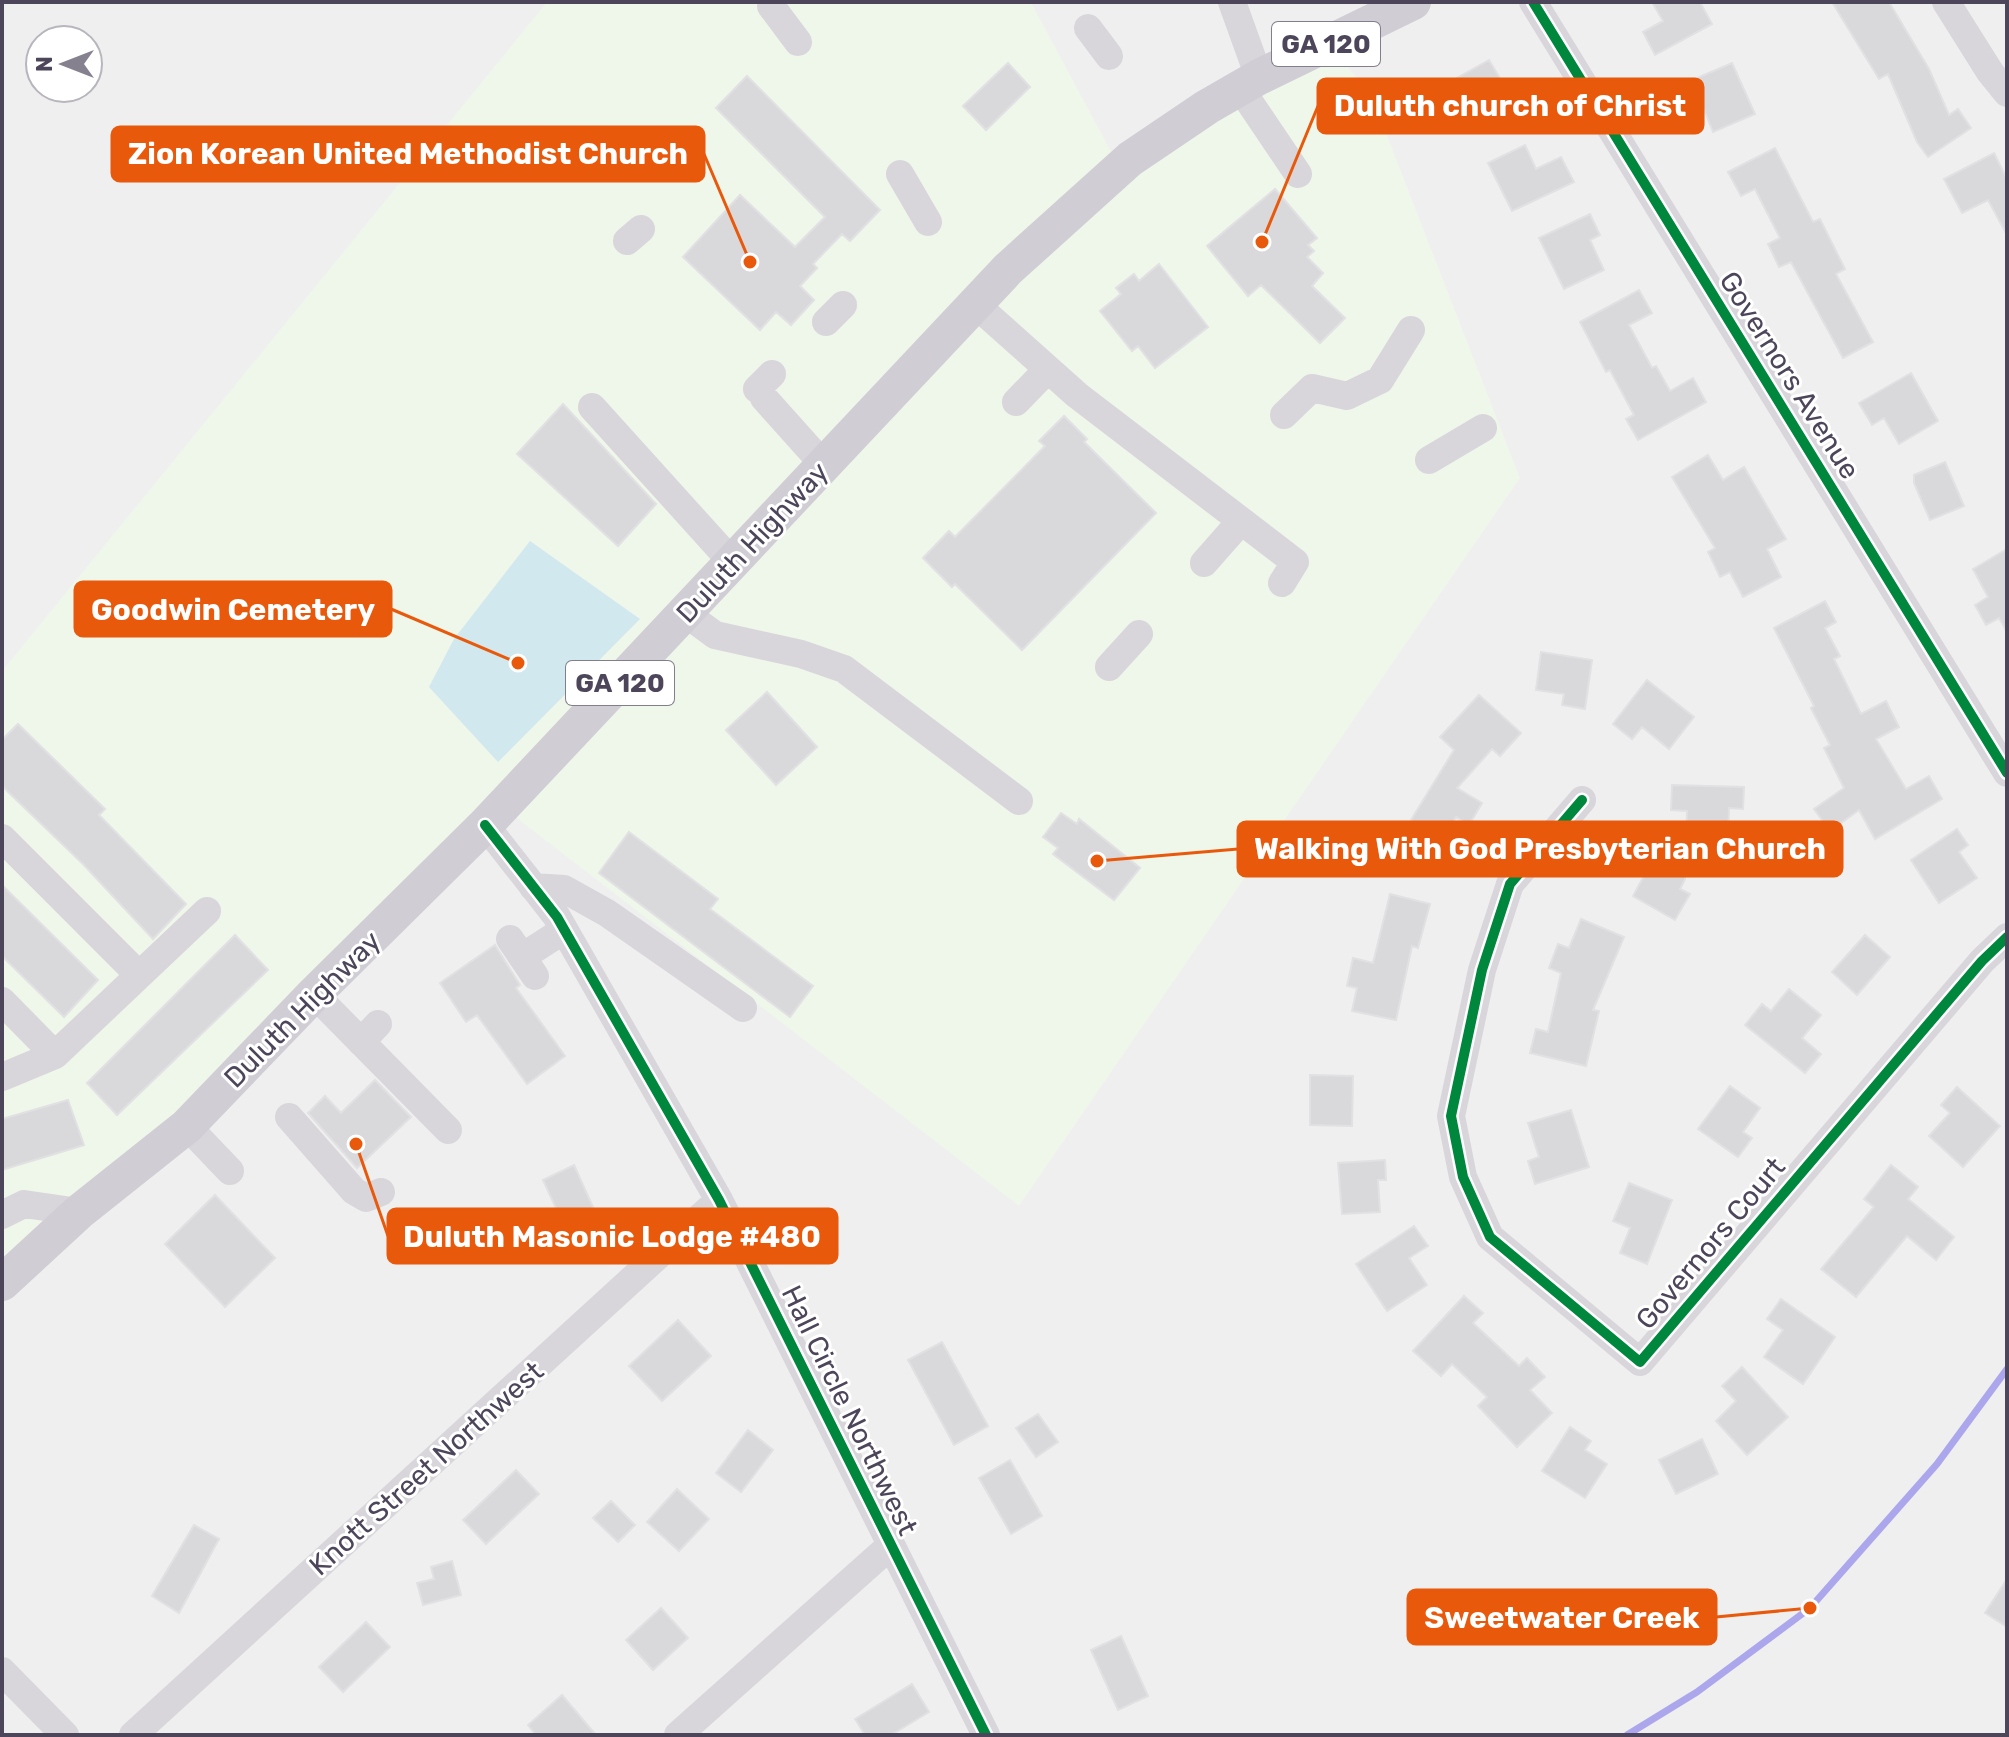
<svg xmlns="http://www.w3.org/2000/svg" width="2009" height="1737" viewBox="0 0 2009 1737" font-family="Rubik,sans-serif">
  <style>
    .commercial { fill: #eff6ea }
    .green { fill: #d2e8ef }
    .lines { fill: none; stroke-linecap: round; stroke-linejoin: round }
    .stream { stroke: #aca7ed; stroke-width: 7 }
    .building { fill: #d9d8db; stroke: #e1e0e2; stroke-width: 2 }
    .minor { stroke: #d8d6db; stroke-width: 28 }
    .major { stroke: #d0cdd5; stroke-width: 36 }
    .cycleway-casing { stroke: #fff; stroke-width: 15 }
    .cycleway { stroke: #00873e; stroke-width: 10 }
    .labels { text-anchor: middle; stroke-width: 6; stroke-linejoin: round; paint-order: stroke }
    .shield { fill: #fff; stroke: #827e8c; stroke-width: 2 }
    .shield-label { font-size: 26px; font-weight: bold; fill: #4d465b }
    .street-label { font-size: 28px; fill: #4d465b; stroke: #fff }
    .leader { fill: none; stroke: #e8590c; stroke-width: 3 }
    .callout-dot { fill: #e8590c; stroke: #fff; stroke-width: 3 }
    .callout { fill: #e8590c; stroke: #e8590c; stroke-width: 3 }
    .callout-label { font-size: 30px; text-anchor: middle; font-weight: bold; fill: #fff }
  </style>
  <rect width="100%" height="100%" fill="#efefef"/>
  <!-- commercial -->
  <path class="commercial" d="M 547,2 L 1031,2 L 1114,157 L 1318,33 L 1371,94 L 1520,478 L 1019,1206 L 488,796 L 246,1069 L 2,1287 L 2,671 Z"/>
  <!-- green -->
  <path class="green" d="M 530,541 L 640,619 L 498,762 L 429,687 L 454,639 Z"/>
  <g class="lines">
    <!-- stream -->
    <path class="stream" d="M 1627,1735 L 1697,1692 L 1810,1608 L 1937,1464 L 2007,1369"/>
  </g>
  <!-- building -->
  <path class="building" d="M 1652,2 L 1700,2 L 1712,24 L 1655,55 L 1643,32 L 1663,21 Z
    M 1832,2 L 1889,2 L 1929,69 L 1949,115 L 1958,109 L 1971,128 L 1928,157 L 1917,142 L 1888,74 L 1879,79 Z
    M 1489,60 L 1504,85 L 1515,79 L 1526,101 L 1482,125 L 1457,78 Z
    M 1008,63 L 1030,87 L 986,130 L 963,106 Z
    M 1732,63 L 1755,114 L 1713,132 L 1703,107 L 1688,114 L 1676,87 Z
    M 747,76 L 880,210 L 850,241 L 842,234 L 813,264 L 817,268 L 800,286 L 814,300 L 791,325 L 776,312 L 760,330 L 683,257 L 740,195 L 795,247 L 825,217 L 716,108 Z
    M 1525,145 L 1536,169 L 1561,157 L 1574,182 L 1512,211 L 1488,163 Z
    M 1775,148 L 1813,222 L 1820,219 L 1845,269 L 1836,274 L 1873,342 L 1843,358 L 1791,262 L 1779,267 L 1768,244 L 1780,238 L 1755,189 L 1741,196 L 1728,172 Z
    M 1994,153 L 2007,179 L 2007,235 L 1988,200 L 1962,213 L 1944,179 Z
    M 1275,189 L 1317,238 L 1308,245 L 1314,251 L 1307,257 L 1323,273 L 1312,286 L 1345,318 L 1320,343 L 1261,285 L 1248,296 L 1207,246 Z
    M 1590,214 L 1600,235 L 1590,240 L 1604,270 L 1564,289 L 1539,238 Z
    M 1159,264 L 1208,327 L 1155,368 L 1138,346 L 1132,351 L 1100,311 L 1121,294 L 1116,288 L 1134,274 L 1139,281 Z
    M 1639,290 L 1652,313 L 1629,325 L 1652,368 L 1656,366 L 1670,391 L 1693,378 L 1706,402 L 1638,440 L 1626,419 L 1634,415 L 1610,370 L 1606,372 L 1580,322 Z
    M 1911,373 L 1938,421 L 1899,444 L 1884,418 L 1872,425 L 1859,403 Z
    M 563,404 L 656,504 L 618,546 L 517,454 Z
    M 1064,416 L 1087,439 L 1084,442 L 1156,513 L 1022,650 L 955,584 L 952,587 L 923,558 L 949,531 L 955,537 L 1045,446 L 1039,441 Z
    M 1708,455 L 1723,480 L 1744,467 L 1786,539 L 1767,549 L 1781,577 L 1743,597 L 1730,572 L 1720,577 L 1708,552 L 1715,548 L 1672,477 Z
    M 1945,462 L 1964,506 L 1930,520 L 1914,483 L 1914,475 Z
    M 2007,549 L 2007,632 L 1999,618 L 1986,625 L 1975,605 L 1988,597 L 1973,569 Z
    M 1825,601 L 1836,622 L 1825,628 L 1840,656 L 1834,659 L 1861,714 L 1886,701 L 1899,727 L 1876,739 L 1906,789 L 1929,776 L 1942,799 L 1875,839 L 1859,810 L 1830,831 L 1814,809 L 1844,788 L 1824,748 L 1830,745 L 1811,708 L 1814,706 L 1774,628 Z
    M 1541,652 L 1592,660 L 1585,709 L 1562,705 L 1564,694 L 1536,690 Z
    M 1647,680 L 1694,717 L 1669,749 L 1642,727 L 1632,739 L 1613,724 Z
    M 767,692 L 817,747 L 776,785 L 726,730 Z
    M 1479,695 L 1521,733 L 1500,756 L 1492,749 L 1457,788 L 1482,803 L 1469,825 L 1456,817 L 1442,840 L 1411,820 L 1454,750 L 1440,737 Z
    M 18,724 L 105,809 L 99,815 L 186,904 L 153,939 L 83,864 L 2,786 L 2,740 Z
    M 1672,785 L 1744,787 L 1743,809 L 1729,808 L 1728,842 L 1686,841 L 1687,811 L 1671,810 Z
    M 1061,813 L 1077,824 L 1079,819 L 1140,868 L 1114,900 L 1053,854 L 1058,848 L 1043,837 Z
    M 1957,829 L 1968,845 L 1959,852 L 1977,878 L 1939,903 L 1911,860 Z
    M 629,832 L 718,899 L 710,909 L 813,986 L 790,1017 L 599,873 Z
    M 1655,855 L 1685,872 L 1685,879 L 1680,889 L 1690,894 L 1675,920 L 1633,896 Z
    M 2,885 L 98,980 L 64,1017 L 2,956 Z
    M 1390,894 L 1430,904 L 1418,948 L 1412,946 L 1396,1020 L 1352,1011 L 1357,988 L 1347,986 L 1353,958 L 1373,963 Z
    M 1581,919 L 1624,937 L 1593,1010 L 1599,1011 L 1586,1066 L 1530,1053 L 1536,1029 L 1548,1032 L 1561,973 L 1549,968 L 1558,944 L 1569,948 Z
    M 235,935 L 268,970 L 117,1115 L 87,1083 Z
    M 1865,935 L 1890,957 L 1857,995 L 1832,972 Z
    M 495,945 L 520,985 L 516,988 L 565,1056 L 527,1084 L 477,1015 L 466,1022 L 440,983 Z
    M 1789,989 L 1821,1015 L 1802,1038 L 1821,1054 L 1805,1073 L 1745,1025 L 1762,1004 L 1771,1011 Z
    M 1310,1075 L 1353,1076 L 1352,1126 L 1310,1125 Z
    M 375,1080 L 411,1117 L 357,1168 L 308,1113 L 325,1096 L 341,1113 Z
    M 1730,1086 L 1760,1108 L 1743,1132 L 1752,1138 L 1738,1157 L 1698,1129 Z
    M 1957,1087 L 2000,1126 L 1963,1167 L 1929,1136 L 1950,1113 L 1941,1105 Z
    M 68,1100 L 84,1145 L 2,1170 L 2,1119 Z
    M 1571,1110 L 1589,1167 L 1535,1184 L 1528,1161 L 1539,1157 L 1528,1123 Z
    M 1385,1160 L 1386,1180 L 1378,1180 L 1380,1212 L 1342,1214 L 1338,1163 Z
    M 574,1165 L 597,1216 L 566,1230 L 543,1180 Z
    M 1891,1165 L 1918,1187 L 1908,1199 L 1954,1237 L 1936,1260 L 1907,1236 L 1856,1297 L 1821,1269 L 1874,1207 L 1864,1199 Z
    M 1629,1183 L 1672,1200 L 1647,1264 L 1620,1253 L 1630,1228 L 1613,1221 Z
    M 215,1195 L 275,1258 L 225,1307 L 165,1244 Z
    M 1414,1226 L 1428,1246 L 1409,1258 L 1427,1285 L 1387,1311 L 1356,1264 Z
    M 1464,1296 L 1483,1313 L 1473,1323 L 1519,1366 L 1527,1358 L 1545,1377 L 1530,1390 L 1552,1413 L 1517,1447 L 1478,1406 L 1487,1397 L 1452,1364 L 1441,1376 L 1413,1351 Z
    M 1781,1299 L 1835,1337 L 1803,1384 L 1764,1357 L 1783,1330 L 1767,1319 Z
    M 678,1320 L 711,1356 L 662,1401 L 629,1366 Z
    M 942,1342 L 988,1426 L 954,1445 L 908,1360 Z
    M 1742,1367 L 1788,1417 L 1747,1455 L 1716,1421 L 1736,1401 L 1722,1386 Z
    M 1038,1414 L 1058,1442 L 1036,1457 L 1016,1428 Z
    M 1570,1427 L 1591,1441 L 1585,1450 L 1607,1464 L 1585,1498 L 1542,1471 Z
    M 748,1430 L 773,1450 L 741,1492 L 716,1473 Z
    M 1702,1439 L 1718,1474 L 1676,1494 L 1659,1460 Z
    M 1010,1460 L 1042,1516 L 1011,1534 L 979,1478 Z
    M 516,1470 L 539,1494 L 486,1544 L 463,1520 Z
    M 677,1489 L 709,1519 L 679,1551 L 647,1522 Z
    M 611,1501 L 635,1525 L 618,1542 L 593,1518 Z
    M 194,1525 L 219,1539 L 179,1613 L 152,1596 Z
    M 452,1561 L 461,1595 L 423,1605 L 417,1583 L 434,1579 L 431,1567 Z
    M 2007,1579 L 2007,1627 L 1985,1613 Z
    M 661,1608 L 688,1638 L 653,1670 L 626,1640 Z
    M 366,1622 L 390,1647 L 343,1692 L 319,1667 Z
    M 1121,1636 L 1148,1696 L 1118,1710 L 1091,1650 Z
    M 912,1684 L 929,1712 L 891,1735 L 865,1735 L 855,1719 Z
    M 562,1695 L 596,1735 L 536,1735 L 528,1725 Z"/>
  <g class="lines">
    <!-- minor -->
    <path class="minor" d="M 1232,2 L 1259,77
      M 1533,2 L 2007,773
      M 1946,2 L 1990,72 L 2007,93
      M 771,6 L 798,42
      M 1088,28 L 1109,56
      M 1240,88 L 1298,174
      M 900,174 L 928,222
      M 627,241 L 641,229
      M 975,304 L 1077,395 L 1295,562 L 1282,583
      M 826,322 L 843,305
      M 757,389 L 772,374
      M 764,398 L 824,465
      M 1016,402 L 1048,369
      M 592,407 L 733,563
      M 1284,415 L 1312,388 L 1347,396 L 1380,380 L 1411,330
      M 1429,460 L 1483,428
      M 1204,563 L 1241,521
      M 685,613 L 715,635 L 801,654 L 844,669 L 1019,801
      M 1109,667 L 1139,634
      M 1582,800 L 1510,884 L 1482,970 L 1451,1116 L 1463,1177 L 1490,1237 L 1640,1362 L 1982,961 L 2007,937
      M 485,825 L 557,917 L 719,1200 L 986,1735
      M 2,838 L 139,975
      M 533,887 L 564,889 L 607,913 L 743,1008
      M 510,939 L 535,976
      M 522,957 L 564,930
      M 314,994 L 448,1130
      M 2,1001 L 55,1055
      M 361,1042 L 378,1024
      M 2,1077 L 55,1055 L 207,911
      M 289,1117 L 354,1191 L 366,1198 L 381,1192
      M 187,1126 L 230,1171
      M 2,1215 L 24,1204 L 79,1212
      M 2,1671 L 65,1735
      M 133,1735 L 719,1200
      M 678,1735 L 890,1546"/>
    <!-- major -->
    <path class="major" d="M 2,1283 L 79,1212 L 187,1126 L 314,994 L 485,825 L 1008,269 L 1130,159 L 1207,107 L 1259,77 L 1413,2"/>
    <defs>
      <path id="cycleway" d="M 1533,2 L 2007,773
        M 1582,800 L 1510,884 L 1482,970 L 1451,1116 L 1463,1177 L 1490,1237 L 1640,1362 L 1982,961 L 2007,937
        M 485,825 L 557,917 L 719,1200 L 986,1735"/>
    </defs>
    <!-- cycleway casing -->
    <use href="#cycleway" class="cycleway-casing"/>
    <!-- cycleway -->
    <use href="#cycleway" class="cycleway"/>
  </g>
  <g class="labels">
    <!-- shield labels -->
    <g class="shield">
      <rect x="1272" y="22" width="108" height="44" rx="6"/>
      <rect x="566" y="661" width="108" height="44" rx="6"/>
    </g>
    <g class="shield-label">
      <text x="1326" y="53">GA 120</text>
      <text x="620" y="692">GA 120</text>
    </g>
    <!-- street labels -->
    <g class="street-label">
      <text transform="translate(1790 375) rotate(58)" y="10">Governors Avenue</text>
      <text transform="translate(752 542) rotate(-47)" y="10">Duluth Highway</text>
      <text transform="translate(302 1009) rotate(-45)" y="10">Duluth Highway</text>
      <text transform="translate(1710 1243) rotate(-50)" y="10">Governors Court</text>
      <text transform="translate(850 1410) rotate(64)" y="10">Hall Circle Northwest</text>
      <text transform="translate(426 1468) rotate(-42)" y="10">Knott Street Northwest</text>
    </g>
  </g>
  <!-- callouts -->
  <path class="leader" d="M1262 242L1318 106M750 262L704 154M518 663L391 609M1097 861L1238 849M356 1144L388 1236M1810 1608L1716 1617"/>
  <g class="callout-dot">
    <circle cx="1262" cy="242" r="8"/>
    <circle cx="750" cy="262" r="8"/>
    <circle cx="518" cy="663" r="8"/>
    <circle cx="1097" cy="861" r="8"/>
    <circle cx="356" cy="1144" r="8"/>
    <circle cx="1810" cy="1608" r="8"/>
  </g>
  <g class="callout">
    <rect x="1318" y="79" width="385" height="54" rx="8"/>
    <rect x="112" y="127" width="592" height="54" rx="8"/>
    <rect x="75" y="582" width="316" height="54" rx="8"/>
    <rect x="1238" y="822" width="604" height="54" rx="8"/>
    <rect x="388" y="1209" width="449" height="54" rx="8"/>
    <rect x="1408" y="1590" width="308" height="54" rx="8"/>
  </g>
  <g class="callout-label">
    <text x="1510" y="116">Duluth church of Christ</text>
    <text x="408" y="164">Zion Korean United Methodist Church</text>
    <text x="233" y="620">Goodwin Cemetery</text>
    <text x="1540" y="859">Walking With God Presbyterian Church</text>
    <text x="612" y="1247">Duluth Masonic Lodge #480</text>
    <text x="1562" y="1628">Sweetwater Creek</text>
  </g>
  <!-- border -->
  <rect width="2009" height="1737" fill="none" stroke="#4d465b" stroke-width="8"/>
  <!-- north arrow -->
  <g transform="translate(64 64) rotate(270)"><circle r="38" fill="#ffffff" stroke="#b8b5bd" stroke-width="2"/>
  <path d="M0-6L14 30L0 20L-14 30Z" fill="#86818f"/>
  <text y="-12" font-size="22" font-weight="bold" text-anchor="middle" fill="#4d465b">N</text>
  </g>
</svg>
